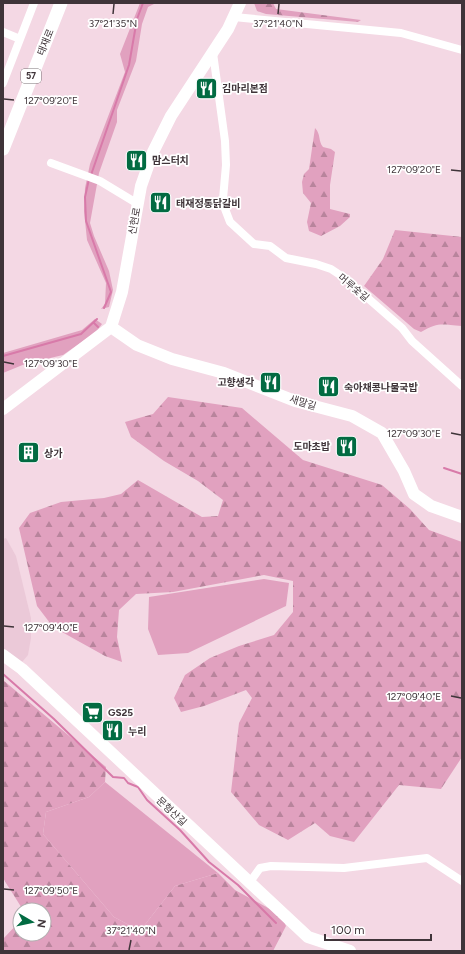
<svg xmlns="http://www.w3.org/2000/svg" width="465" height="954" viewBox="0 0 465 954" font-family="Figtree,'Noto Sans KR',sans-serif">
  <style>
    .built { fill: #ebc9d8 }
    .grass { fill: #e1a1bf }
    .forest { fill: url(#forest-firs) }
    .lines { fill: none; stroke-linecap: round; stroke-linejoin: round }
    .stream { stroke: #d87aa9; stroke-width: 2 }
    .street { stroke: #fff; stroke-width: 8 }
    .secondary { stroke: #fff; stroke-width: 12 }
    .primary { stroke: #fff; stroke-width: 13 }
    .ticks { fill: none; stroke: #3f3439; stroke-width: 1.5 }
    .labels { text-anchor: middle; stroke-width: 3.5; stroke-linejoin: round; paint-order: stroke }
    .shield { fill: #fff; stroke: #797174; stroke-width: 1 }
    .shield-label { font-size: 9px; font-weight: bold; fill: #3f3439 }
    .street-label { font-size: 10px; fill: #3f3439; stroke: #fff }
    .poi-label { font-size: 10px; font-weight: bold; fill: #3f3439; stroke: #fff; text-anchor: start }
    .ticks-label { font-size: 10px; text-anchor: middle; fill: #3f3439; stroke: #fff; stroke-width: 3.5; stroke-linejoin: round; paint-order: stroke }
  </style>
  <defs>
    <pattern id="forest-firs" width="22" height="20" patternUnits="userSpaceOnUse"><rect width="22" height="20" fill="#e1a1bf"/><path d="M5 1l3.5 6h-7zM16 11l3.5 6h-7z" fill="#b8849c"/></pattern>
  </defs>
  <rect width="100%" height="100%" fill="#f4d8e4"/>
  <!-- built -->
  <path class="built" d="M 6,538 L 16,556 L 31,618 L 31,638 L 28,655 L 22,662 L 3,651 L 3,539 Z"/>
  <!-- grass -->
  <path class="grass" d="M 140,3 L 156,3 L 148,7 L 142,24 L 136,61 L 117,110 L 117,122 L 99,173 L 90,223 L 94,236 L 109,271 L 113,290 L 109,307 L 101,309 L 105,304 L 106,283 L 87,240 L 84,211 L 85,188 L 90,164 L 125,72 L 120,54 Z
    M 95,319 L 102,324 L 96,332 L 63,355 L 25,364 L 3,373 L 3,353 L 82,330 Z
    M 264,579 L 289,583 L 286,606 L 188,653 L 158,655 L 148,629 L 149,597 Z
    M 105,782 L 218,873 L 175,886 L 140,931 L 114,917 L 43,834 L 46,812 L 89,797 Z"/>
  <!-- forest -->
  <path class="forest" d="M 254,3 L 273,3 L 276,9 L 361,20 L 358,22 L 266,14 L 257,11 Z
    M 315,128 C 321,134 318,141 323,147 L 331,149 L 335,152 L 330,185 L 330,209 L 350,214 L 350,217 L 340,226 L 321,236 L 309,231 L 307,222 L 311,203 L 303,193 L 302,182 L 304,174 L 309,169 Z
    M 395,230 L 462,237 L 462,326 C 442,325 440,321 421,332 L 414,329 L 364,286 L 383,259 Z
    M 168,397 L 242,408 L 303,460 L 382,485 L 410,509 L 429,530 L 462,542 L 462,757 L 441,789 L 399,785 L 354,842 L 330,836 L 315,823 L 288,840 L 259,825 L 231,792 L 239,723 L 252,698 L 246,690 L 204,706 L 181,712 L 174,698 L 185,675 L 210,658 L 239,646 L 274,635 L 293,612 L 293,581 L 264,575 L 173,592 L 136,594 L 119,610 L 117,637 L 122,662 L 105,656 L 53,627 L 37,606 L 19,528 L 30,513 L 61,502 L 104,498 L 121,494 L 138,480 L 202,517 L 218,516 L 223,500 L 198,481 L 164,461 L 131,437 L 125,422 L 153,414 Z
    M 3,680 L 106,767 L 105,782 L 89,797 L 46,812 L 43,834 L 114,917 L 140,931 L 175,886 L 218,873 L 235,890 L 281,915 L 286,926 L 273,951 L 3,951 L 3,939 L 20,921 L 20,934 L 44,934 L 44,910 L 23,910 L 3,878 Z"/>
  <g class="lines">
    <!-- stream -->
    <path class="stream" d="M 91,175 L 129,65 L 137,19 L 143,3
      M 89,179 L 85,197 L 86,221 L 111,292 L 104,308
      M 94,323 L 98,327
      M 3,356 L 81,334 L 97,319
      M 444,468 L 462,474
      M 3,674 L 54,719 L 113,777 L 124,778 L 128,783 L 138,787 L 147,800 L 180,830 L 209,862 L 238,885 L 276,923"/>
    <!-- street -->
    <path class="street" d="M 234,17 L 401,33 L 462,50
      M 3,32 L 20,39
      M 213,53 L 225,141 L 226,165 L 223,199 L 225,209 L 230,222 L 254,244 L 270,246 L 286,258 L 316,264 L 331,269 L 346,279 L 402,328 L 412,341 L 462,386
      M 3,83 L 34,3
      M 51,163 L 100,181 L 138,204
      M 250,882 L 260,868 L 271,866 L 344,868 L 427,858 L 462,881"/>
    <!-- secondary -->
    <path class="secondary" d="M 111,327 L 137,345 L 172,359 L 224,373 L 295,401 L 352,416 L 382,433 L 404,471 L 414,494 L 431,506 L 462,517
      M 3,409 L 111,327 L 122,292 L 141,186 L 153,152 L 171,116 L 228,29 L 240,3
      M 3,655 L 22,669 L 308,937 L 350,951"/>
    <!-- primary -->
    <path class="primary" d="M 3,149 L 61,3"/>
  </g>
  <!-- ticks -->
  <path class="ticks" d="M 113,14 L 114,4M 278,14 L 279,4M 4,99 L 14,100M 451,170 L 461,171M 4,362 L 14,364M 451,433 L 461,435M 4,626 L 14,627M 451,696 L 461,698M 4,889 L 14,890M 129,950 L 131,940"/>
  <!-- icons -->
  <defs>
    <symbol id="restaurant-square" viewBox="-11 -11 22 22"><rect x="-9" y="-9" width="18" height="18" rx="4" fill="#026b42" stroke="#fff"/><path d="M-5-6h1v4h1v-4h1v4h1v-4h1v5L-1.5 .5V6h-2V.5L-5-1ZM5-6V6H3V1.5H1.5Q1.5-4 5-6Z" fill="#fff"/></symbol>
    <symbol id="building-square" viewBox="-11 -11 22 22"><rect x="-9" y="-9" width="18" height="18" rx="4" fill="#026b42" stroke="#fff"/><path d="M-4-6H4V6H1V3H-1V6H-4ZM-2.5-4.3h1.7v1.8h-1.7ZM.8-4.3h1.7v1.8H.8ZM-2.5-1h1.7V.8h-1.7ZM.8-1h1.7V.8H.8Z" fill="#fff"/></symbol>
    <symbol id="supermarket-square" viewBox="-11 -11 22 22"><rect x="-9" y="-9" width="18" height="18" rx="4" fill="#026b42" stroke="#fff"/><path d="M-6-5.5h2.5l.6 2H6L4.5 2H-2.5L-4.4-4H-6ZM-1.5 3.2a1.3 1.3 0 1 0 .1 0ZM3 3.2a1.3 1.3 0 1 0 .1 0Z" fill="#fff"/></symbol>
  </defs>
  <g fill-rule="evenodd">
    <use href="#restaurant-square" x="194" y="76" width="25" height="25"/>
    <use href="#restaurant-square" x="124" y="148" width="25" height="25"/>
    <use href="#restaurant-square" x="148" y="190" width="25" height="25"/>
    <use href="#restaurant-square" x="258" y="370" width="25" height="25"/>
    <use href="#restaurant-square" x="316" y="374" width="25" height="25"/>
    <use href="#restaurant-square" x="334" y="434" width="25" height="25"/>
    <use href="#building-square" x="16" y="440" width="25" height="25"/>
    <use href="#supermarket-square" x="80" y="700" width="25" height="25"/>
    <use href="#restaurant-square" x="100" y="718" width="25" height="25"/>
  </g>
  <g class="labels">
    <!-- shield labels -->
    <rect class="shield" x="21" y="69" width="20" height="14" rx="3"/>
    <g class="shield-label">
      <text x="31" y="79">57</text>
    </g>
    <!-- street labels -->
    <g class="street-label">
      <text transform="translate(45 42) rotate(-68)" y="4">태재로</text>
      <text transform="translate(134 221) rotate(-79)" y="4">신현로</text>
      <text transform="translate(354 287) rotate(40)" y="4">머루숯길</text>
      <text transform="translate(303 402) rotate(17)" y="4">새말길</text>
      <text transform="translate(172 811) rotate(43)" y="4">문형산길</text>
    </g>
    <!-- poi labels -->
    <g class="poi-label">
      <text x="222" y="92">김마리본점</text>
      <text x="152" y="164">맘스터치</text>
      <text x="176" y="207">태재정통닭갈비</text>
      <text x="254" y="386" text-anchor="end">고향생각</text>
      <text x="344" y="391">숙아채콩나물국밥</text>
      <text x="330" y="450" text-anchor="end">도마초밥</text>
      <text x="44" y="457">상가</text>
      <text x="108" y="716">GS25</text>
      <text x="128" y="735">누리</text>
    </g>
  </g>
  <g class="ticks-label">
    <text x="113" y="27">37°21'35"N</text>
    <text x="278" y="27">37°21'40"N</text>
    <text x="51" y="104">127°09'20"E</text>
    <text x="414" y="173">127°09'20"E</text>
    <text x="51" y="367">127°09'30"E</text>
    <text x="414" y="437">127°09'30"E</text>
    <text x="51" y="631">127°09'40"E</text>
    <text x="414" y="700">127°09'40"E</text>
    <text x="51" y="894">127°09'50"E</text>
    <text x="131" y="934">37°21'40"N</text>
  </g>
  <!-- border -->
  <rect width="465" height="954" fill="none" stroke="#3f3439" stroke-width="8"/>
  <!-- north arrow -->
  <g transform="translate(32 922) rotate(99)"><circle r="19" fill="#ffffff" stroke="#b2aeb0"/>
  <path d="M0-3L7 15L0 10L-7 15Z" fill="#026b42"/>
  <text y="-6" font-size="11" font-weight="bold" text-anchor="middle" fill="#3f3439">N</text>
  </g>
  <!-- scale -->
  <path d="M325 934v6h106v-6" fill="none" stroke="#3f3439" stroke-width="2"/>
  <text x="331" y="934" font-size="12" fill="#3f3439" stroke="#ffffff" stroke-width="3" paint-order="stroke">100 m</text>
</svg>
